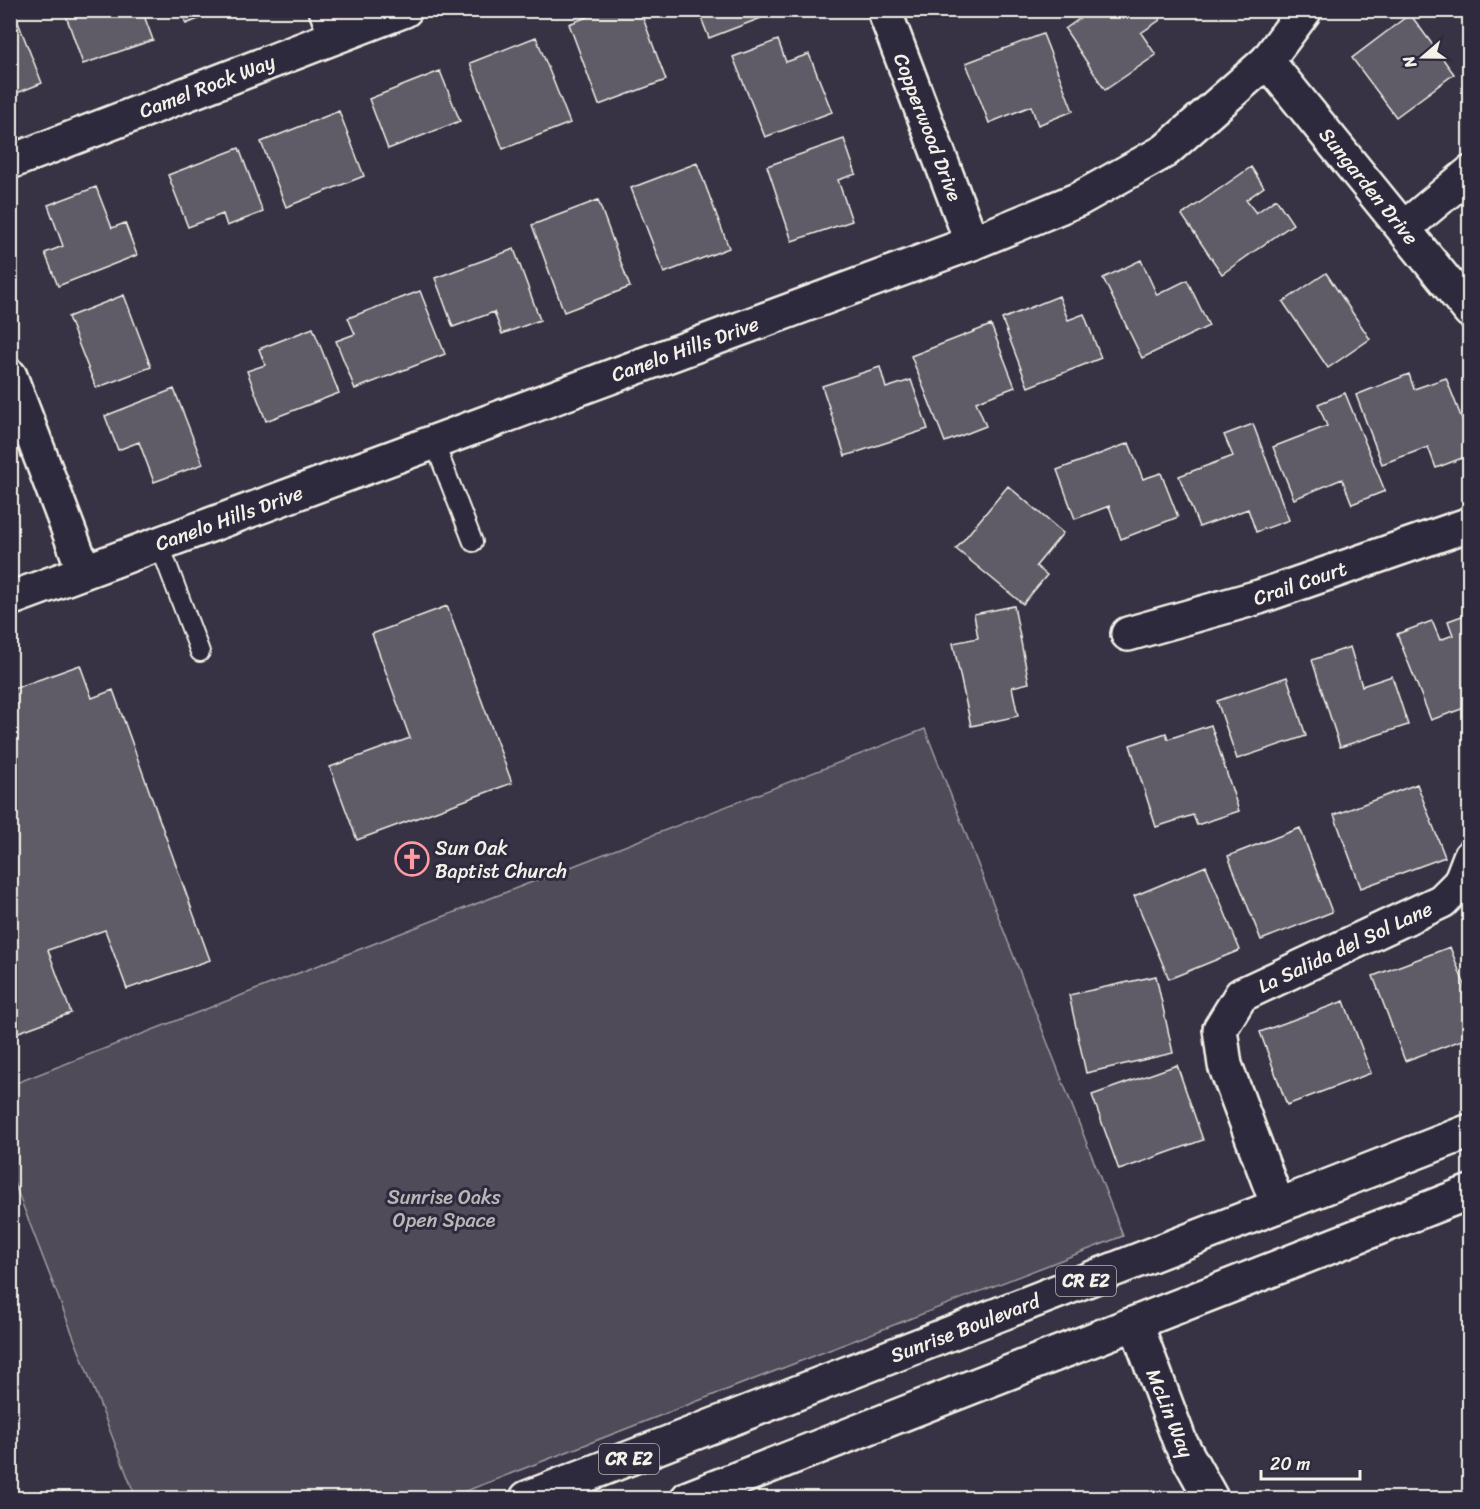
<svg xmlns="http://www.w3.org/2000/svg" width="1480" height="1509" viewBox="0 0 1480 1509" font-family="Sriracha,sans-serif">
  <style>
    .green { fill: #504b59; stroke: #a29ea0; stroke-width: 1.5 }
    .building { fill: #5f5c67; stroke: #f4f1e8; stroke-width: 1.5 }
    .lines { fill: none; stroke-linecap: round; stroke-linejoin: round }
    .service-casing { stroke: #f4f1e8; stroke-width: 22 }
    .minor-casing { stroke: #f4f1e8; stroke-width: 38 }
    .tertiary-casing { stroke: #f4f1e8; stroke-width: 38 }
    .primary-casing { stroke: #f4f1e8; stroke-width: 38 }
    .service { stroke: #2f2a3d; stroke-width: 18 }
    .minor { stroke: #2f2a3d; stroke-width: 33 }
    .tertiary { stroke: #2f2a3d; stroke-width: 33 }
    .primary { stroke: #2f2a3d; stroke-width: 33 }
    .labels { text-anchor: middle; stroke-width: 6; stroke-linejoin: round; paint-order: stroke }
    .shield { fill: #2f2a3d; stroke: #b9b5b5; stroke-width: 1.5 }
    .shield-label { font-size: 18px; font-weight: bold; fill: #f4f1e8 }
    .street-label { font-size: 20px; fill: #f4f1e8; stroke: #2f2a3d }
    .poi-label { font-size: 20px; fill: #f4f1e8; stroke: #2f2a3d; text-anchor: start }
    .park-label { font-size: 20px; fill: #bbb7b6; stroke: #2f2a3d }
  </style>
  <rect width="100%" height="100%" fill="#373244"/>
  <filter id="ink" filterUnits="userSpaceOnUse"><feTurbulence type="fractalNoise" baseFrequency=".0167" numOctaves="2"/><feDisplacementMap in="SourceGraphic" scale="12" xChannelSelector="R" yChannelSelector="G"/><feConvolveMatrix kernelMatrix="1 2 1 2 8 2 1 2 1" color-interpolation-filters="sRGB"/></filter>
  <g filter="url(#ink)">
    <!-- green -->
    <path class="green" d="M 925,729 L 1123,1236 L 448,1498 L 136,1498 L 11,1175 L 11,1085 Z"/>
    <!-- building -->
    <path class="building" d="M 64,10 L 142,10 L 153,40 L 83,64 Z
      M 181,10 L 215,10 L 216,12 L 186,24 Z
      M 605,10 L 640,10 L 666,80 L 599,105 L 569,24 Z
      M 698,10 L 758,10 L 761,18 L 709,38 Z
      M 1092,10 L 1154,10 L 1160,20 L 1141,33 L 1156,55 L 1105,90 L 1065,29 Z
      M 1410,14 L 1454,74 L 1396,117 L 1352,58 Z
      M 16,17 L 42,83 L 10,96 L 10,19 Z
      M 1043,34 L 1073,111 L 1038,125 L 1031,106 L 989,123 L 966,63 Z
      M 536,37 L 570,123 L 503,149 L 470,63 Z
      M 778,40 L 786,62 L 809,54 L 832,112 L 765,137 L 733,57 Z
      M 440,71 L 460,121 L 388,149 L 369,99 Z
      M 339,111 L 364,176 L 286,207 L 261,142 Z
      M 844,139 L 856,174 L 838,180 L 852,221 L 792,241 L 767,166 Z
      M 239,148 L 263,212 L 227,226 L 223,214 L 188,227 L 168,175 Z
      M 697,163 L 729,248 L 664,273 L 631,188 Z
      M 1251,167 L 1264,187 L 1246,200 L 1256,213 L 1276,199 L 1293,224 L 1222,274 L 1182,215 Z
      M 96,187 L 112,228 L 125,223 L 137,255 L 58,286 L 45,253 L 63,246 L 48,205 Z
      M 598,200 L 630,287 L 564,312 L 532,225 Z
      M 514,249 L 540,320 L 502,334 L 494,312 L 453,327 L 435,278 Z
      M 1141,260 L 1157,295 L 1187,280 L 1209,326 L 1142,358 L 1103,278 Z
      M 1326,273 L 1370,339 L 1328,368 L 1283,302 Z
      M 420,291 L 445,354 L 355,389 L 336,341 L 355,334 L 348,318 Z
      M 124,295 L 151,367 L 96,388 L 68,317 Z
      M 1059,296 L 1068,320 L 1084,314 L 1101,358 L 1028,387 L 1002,319 Z
      M 991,325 L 1015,387 L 976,402 L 986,426 L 945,442 L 911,356 Z
      M 313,328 L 339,393 L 266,421 L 247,371 L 265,365 L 259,349 Z
      M 880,367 L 886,388 L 911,380 L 928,429 L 845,456 L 822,386 Z
      M 1409,374 L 1414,389 L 1446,378 L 1470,440 L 1470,455 L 1436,468 L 1428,447 L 1382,464 L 1356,395 Z
      M 174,389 L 203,464 L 154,482 L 139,442 L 118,450 L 105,416 Z
      M 1345,393 L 1385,491 L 1352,504 L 1342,479 L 1294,499 L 1273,447 L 1327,426 L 1318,404 Z
      M 1253,424 L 1289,520 L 1256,532 L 1248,509 L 1199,527 L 1179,476 L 1233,456 L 1224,435 Z
      M 1129,443 L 1143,479 L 1161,473 L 1178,517 L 1121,539 L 1109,506 L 1075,519 L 1057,470 Z
      M 1008,486 L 1063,533 L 1036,566 L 1047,575 L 1023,604 L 956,549 Z
      M 447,606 L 512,783 L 357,840 L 330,767 L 410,738 L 372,634 Z
      M 1014,606 L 1029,683 L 1012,687 L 1018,716 L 971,726 L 953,643 L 978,638 L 974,614 Z
      M 1470,613 L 1470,706 L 1431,720 L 1397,634 L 1432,621 L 1440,640 L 1453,635 L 1448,621 Z
      M 1350,647 L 1362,686 L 1392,676 L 1408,725 L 1340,747 L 1312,660 Z
      M 80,665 L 92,698 L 113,690 L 210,960 L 127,989 L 105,930 L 48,950 L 71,1013 L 16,1033 L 10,1018 L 10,690 Z
      M 1287,677 L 1306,736 L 1237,759 L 1217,701 Z
      M 1211,725 L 1239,811 L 1197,825 L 1193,815 L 1156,827 L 1130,745 L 1166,733 L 1168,739 Z
      M 1417,784 L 1445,857 L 1361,888 L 1334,815 Z
      M 1300,828 L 1332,912 L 1261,940 L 1228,856 Z
      M 1206,866 L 1240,950 L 1169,979 L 1134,896 Z
      M 1470,939 L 1470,955 L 1464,941 Z
      M 1450,947 L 1470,999 L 1470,1037 L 1405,1061 L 1373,976 Z
      M 1156,976 L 1173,1053 L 1086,1073 L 1069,995 Z
      M 1344,1001 L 1371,1073 L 1287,1105 L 1260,1032 Z
      M 1177,1065 L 1203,1140 L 1119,1170 L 1092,1095 Z"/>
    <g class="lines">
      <defs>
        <path id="service" d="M 434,442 L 473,542
          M 159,543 L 200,652"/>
        <path id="minor" d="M 326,10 L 336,36
          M 884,10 L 972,243
          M 1267,61 L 1305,10
          M 10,162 L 405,10
          M 10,376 L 84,571
          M 1128,634 L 1259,597 L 1470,524
          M 1278,1206 L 1225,1065 L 1220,1029 L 1241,995 L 1442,901 L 1460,883 L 1470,857
          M 1136,1324 L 1180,1442 L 1211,1498"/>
        <path id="tertiary" d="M 1404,228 L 1470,173
          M 10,599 L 972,243 L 1079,199 L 1165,151 L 1267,61 L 1470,311"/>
        <path id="primary" d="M 527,1498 L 1470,1131
          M 688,1498 L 1470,1192"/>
      </defs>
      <!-- service casing -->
      <use href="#service" class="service-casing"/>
      <!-- minor casing -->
      <use href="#minor" class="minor-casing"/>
      <!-- tertiary casing -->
      <use href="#tertiary" class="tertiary-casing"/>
      <!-- primary casing -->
      <use href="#primary" class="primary-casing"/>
      <!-- service -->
      <use href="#service" class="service"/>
      <!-- minor -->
      <use href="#minor" class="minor"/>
      <!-- tertiary -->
      <use href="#tertiary" class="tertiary"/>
      <!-- primary -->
      <use href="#primary" class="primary"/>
    </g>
  </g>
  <!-- icons -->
  <defs>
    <symbol id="church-ring" viewBox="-11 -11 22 22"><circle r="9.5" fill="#2f2a3d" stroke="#ff9aa2" stroke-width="1.5"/><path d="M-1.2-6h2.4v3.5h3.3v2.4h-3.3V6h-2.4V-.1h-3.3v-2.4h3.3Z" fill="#ff9aa2"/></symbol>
  </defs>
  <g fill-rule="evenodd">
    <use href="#church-ring" x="393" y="840" width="38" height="38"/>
  </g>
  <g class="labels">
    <!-- shield labels -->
    <g class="shield">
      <rect x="1056" y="1266" width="60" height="30" rx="4.5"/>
      <rect x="599" y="1444" width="60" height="30" rx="4.5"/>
    </g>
    <g class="shield-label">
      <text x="1086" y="1287">CR E2</text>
      <text x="629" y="1465">CR E2</text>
    </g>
    <!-- street labels -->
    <g class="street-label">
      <text transform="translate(207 86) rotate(-21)" y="7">Camel Rock Way</text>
      <text transform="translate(928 127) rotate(69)" y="7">Copperwood Drive</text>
      <text transform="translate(1369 186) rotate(51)" y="7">Sungarden Drive</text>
      <text transform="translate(685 349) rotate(-20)" y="7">Canelo Hills Drive</text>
      <text transform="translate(229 518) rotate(-20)" y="7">Canelo Hills Drive</text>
      <text transform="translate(1300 583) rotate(-19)" y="7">Crail Court</text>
      <text transform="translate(1345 947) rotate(-25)" y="7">La Salida del Sol Lane</text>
      <text transform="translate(965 1328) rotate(-21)" y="7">Sunrise Boulevard</text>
      <text transform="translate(1170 1413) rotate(68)" y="7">McLin Way</text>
    </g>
    <!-- poi labels -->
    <g class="poi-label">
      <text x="435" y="855">Sun Oak<tspan x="435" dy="23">Baptist Church</tspan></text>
    </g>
    <!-- park labels -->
    <g class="park-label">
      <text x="444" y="1204">Sunrise Oaks<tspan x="444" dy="23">Open Space</tspan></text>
    </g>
  </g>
  <!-- margin -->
  <rect width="1480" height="1509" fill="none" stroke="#2f2a3d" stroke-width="36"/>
  <rect x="18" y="18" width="1444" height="1473" fill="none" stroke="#f4f1e8" stroke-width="2" filter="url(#ink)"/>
  <!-- north arrow -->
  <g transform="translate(1423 57) rotate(250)" stroke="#2f2a3d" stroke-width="4.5" paint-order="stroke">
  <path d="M0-4.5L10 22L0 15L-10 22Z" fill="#f4f1e8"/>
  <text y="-9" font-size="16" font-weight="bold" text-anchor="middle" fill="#f4f1e8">N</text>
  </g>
  <!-- scale -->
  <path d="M1261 1470v9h99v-9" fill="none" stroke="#f4f1e8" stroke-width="3"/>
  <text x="1270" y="1470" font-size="18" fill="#f4f1e8" stroke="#2f2a3d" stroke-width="4.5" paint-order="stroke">20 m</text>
</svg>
